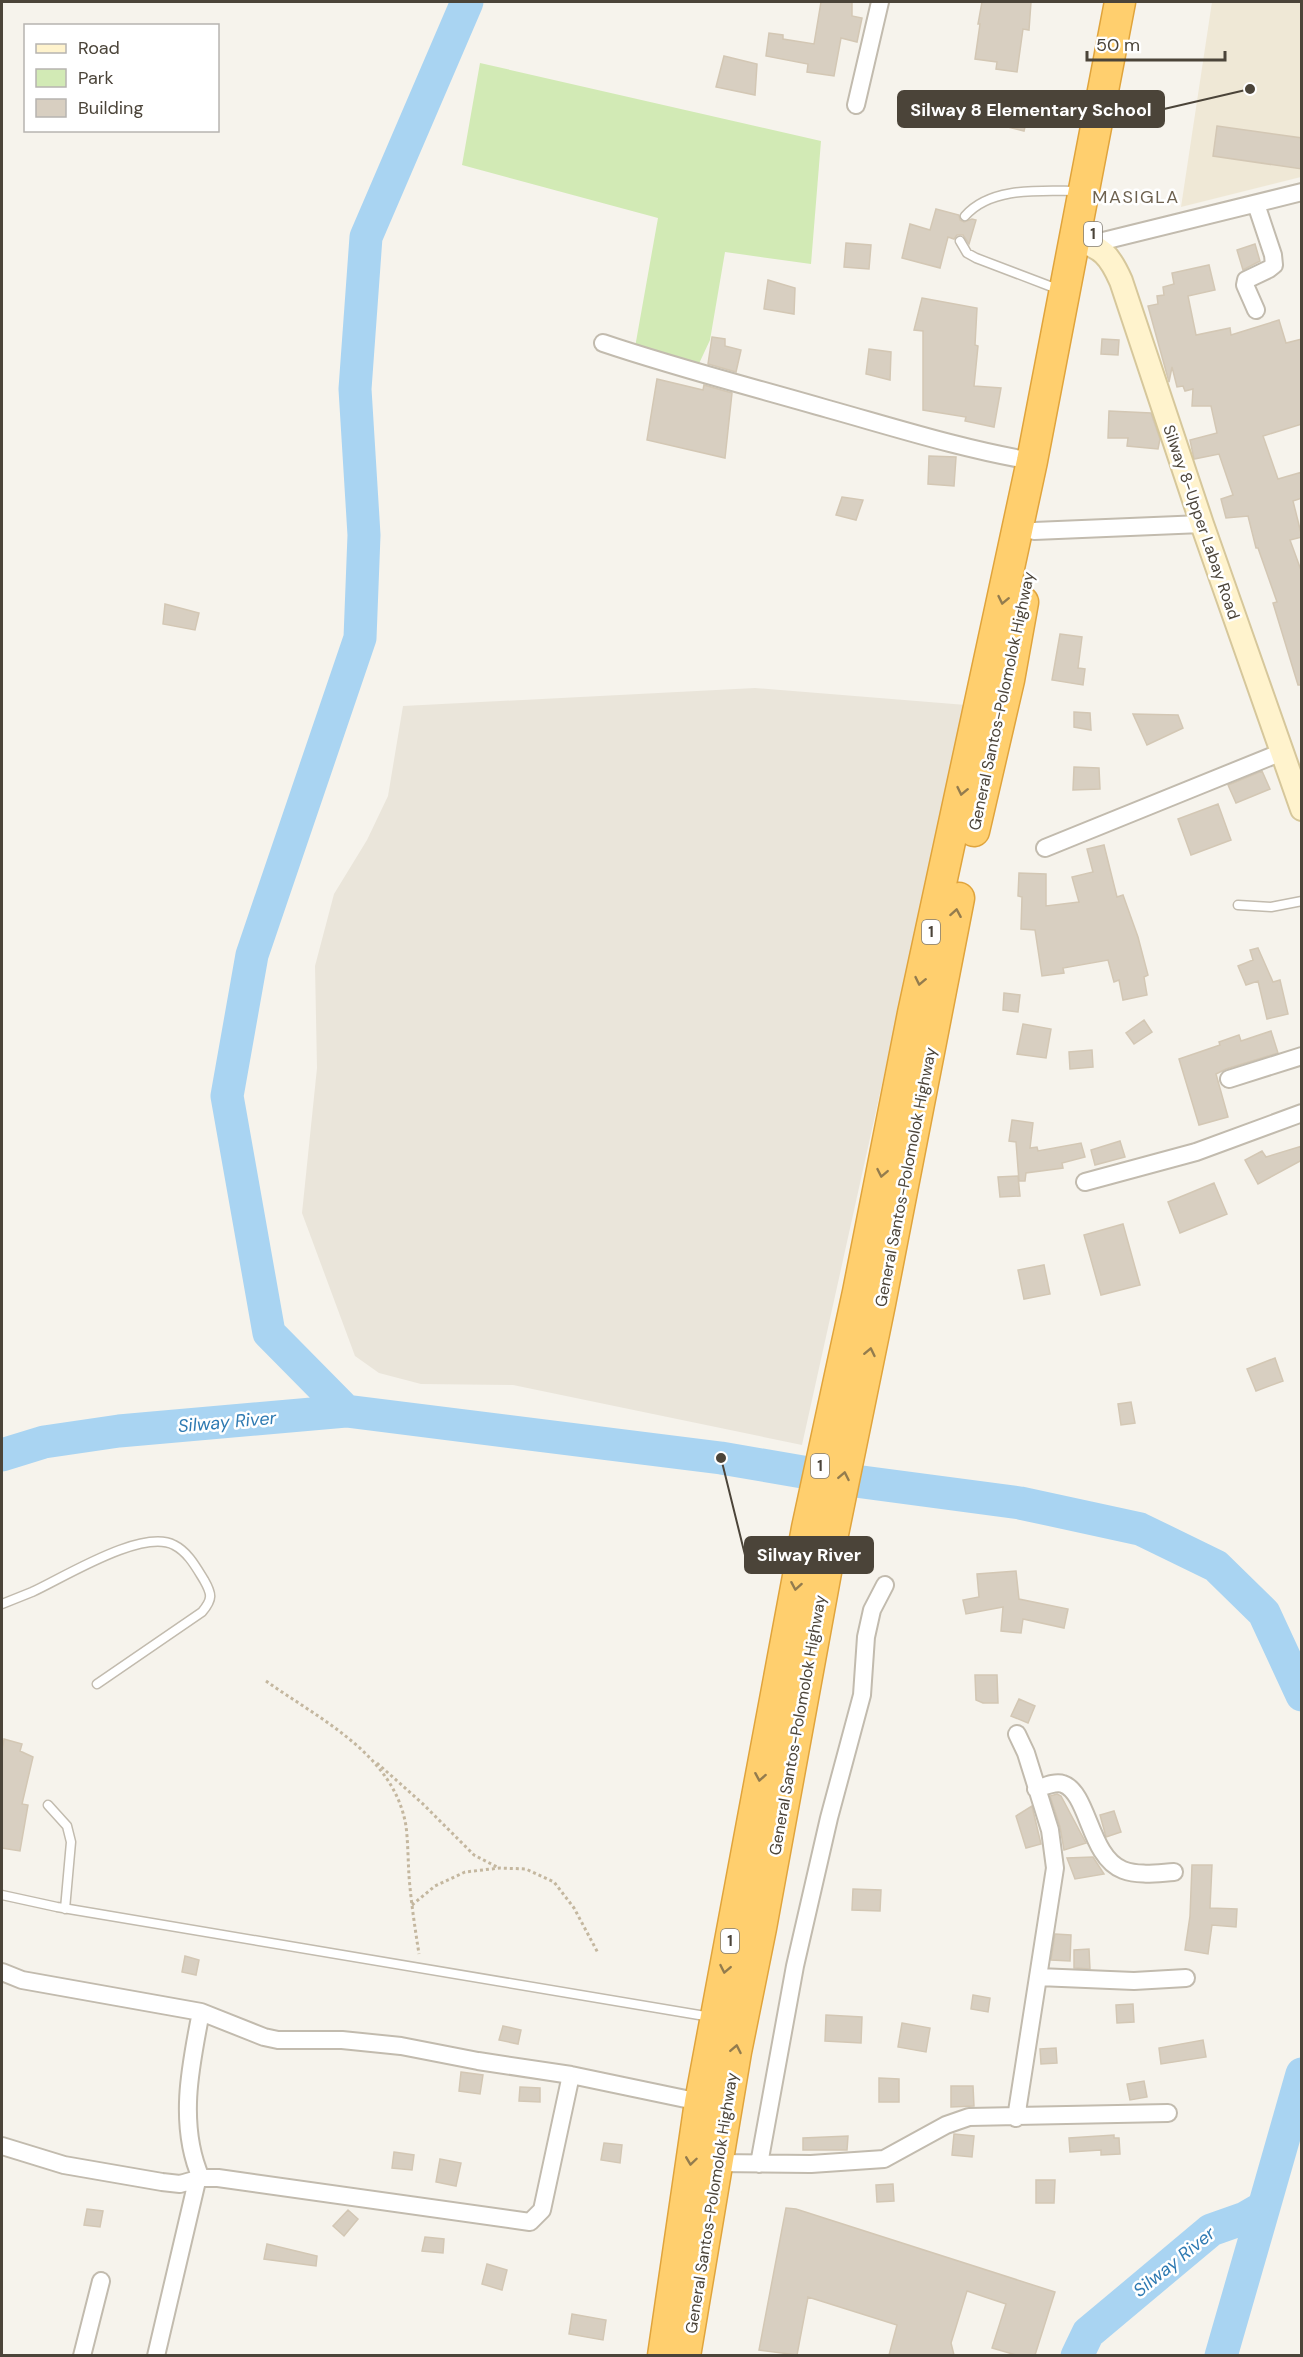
<svg xmlns="http://www.w3.org/2000/svg" width="1303" height="2357" viewBox="0 0 1303 2357" font-family="'DM Sans',sans-serif">
  <style>
    .residential { fill: #eae5da }
    .education { fill: #efe8d6 }
    .green { fill: #d2eab5 }
    .lines { fill: none; stroke-linecap: round; stroke-linejoin: round }
    .river { stroke: #a9d4f2; stroke-width: 33 }
    .building { fill: #d8cfc1; stroke: #d3c7b4; stroke-width: 1.5 }
    .lane-casing { stroke: #c2bbae; stroke-width: 11 }
    .street-casing { stroke: #c2bbae; stroke-width: 20 }
    .secondary-casing { stroke: #d6c79b; stroke-width: 26 }
    .highway-casing { stroke: #e0a43c; stroke-width: 33 }
    .path { stroke: #c4b79f; stroke-width: 3; stroke-dasharray: 3 3; stroke-linecap: butt }
    .lane { stroke: #fff; stroke-width: 8 }
    .street { stroke: #fff; stroke-width: 16 }
    .secondary { stroke: #fff3cd; stroke-width: 22 }
    .highway { stroke: #ffcf6e; stroke-width: 30 }
    .oneway { stroke: #937c4e }
    .labels { text-anchor: middle; stroke-width: 5; stroke-linejoin: round; paint-order: stroke }
    .shield { fill: #fff; stroke: #817c74; stroke-width: 1.5 }
    .shield-label { font-size: 15px; font-weight: bold; fill: #4b4439 }
    .street-label { font-size: 16px; fill: #4b4439; stroke: #fff }
    .neighbourhood-label { font-size: 18px; letter-spacing: 1.5px; fill: #6e6250; stroke: #fff }
    .water-label { font-size: 18px; font-style: italic; fill: #2e7ab2; stroke: #fff }
    .leader { fill: none; stroke: #4b4439; stroke-width: 2 }
    .callout-dot { fill: #4b4439; stroke: #fff; stroke-width: 2 }
    .callout { fill: #4b4439; stroke: #4b4439; stroke-width: 2 }
    .callout-label { font-size: 18px; text-anchor: middle; font-weight: bold; fill: #fff }
  </style>
  <rect width="100%" height="100%" fill="#f6f3ec"/>
  <!-- residential -->
  <path class="residential" d="M 755,688 L 966,705 L 802,1445 L 513,1385 L 421,1384 L 379,1373 L 355,1356 L 302,1213 L 317,1068 L 315,966 L 334,894 L 367,840 L 388,796 L 403,706 Z"/>
  <!-- education -->
  <path class="education" d="M 1212,2 L 1301,2 L 1301,177 L 1181,207 Z"/>
  <!-- green -->
  <path class="green" d="M 480,63 L 821,141 L 811,264 L 725,252 L 710,340 L 696,370 L 634,353 L 658,218 L 462,165 Z"/>
  <g class="lines">
    <!-- river -->
    <path class="river" d="M 346,1411 L 269,1333 L 227,1096 L 252,955 L 360,638 L 364,535 L 355,389 L 366,237 L 467,2
      M 2,1455 L 44,1442 L 119,1431 L 346,1411 L 721,1458 L 855,1481 L 1020,1503 L 1140,1529 L 1216,1566 L 1264,1613 L 1302,1695
      M 1077,2356 L 1088,2333 L 1211,2230 L 1245,2218 L 1264,2207 L 1302,2074
      M 1221,2356 L 1264,2207"/>
  </g>
  <!-- building -->
  <path class="building" d="M 821,2 L 852,2 L 852,16 L 862,18 L 857,42 L 841,38 L 834,76 L 807,72 L 808,64 L 766,56 L 769,33 L 783,35 L 783,39 L 814,44 Z
    M 982,2 L 1031,2 L 1029,30 L 1023,29 L 1017,72 L 996,69 L 997,62 L 975,59 L 980,24 L 978,24 Z
    M 724,56 L 757,64 L 755,95 L 716,87 Z
    M 999,108 L 1028,115 L 1024,131 L 995,124 Z
    M 1217,126 L 1302,138 L 1302,169 L 1213,156 Z
    M 936,209 L 959,215 L 960,220 L 964,222 L 972,219 L 976,220 L 969,244 L 963,235 L 957,235 L 954,239 L 948,237 L 940,268 L 902,258 L 910,224 L 930,230 Z
    M 846,243 L 871,245 L 869,269 L 844,267 Z
    M 1255,244 L 1260,261 L 1243,270 L 1237,250 Z
    M 1209,265 L 1215,290 L 1188,296 L 1196,335 L 1230,328 L 1231,335 L 1279,320 L 1286,343 L 1302,339 L 1302,424 L 1263,436 L 1278,479 L 1302,472 L 1302,498 L 1293,501 L 1302,537 L 1290,540 L 1302,573 L 1302,685 L 1298,685 L 1273,603 L 1277,602 L 1258,548 L 1256,548 L 1248,516 L 1226,518 L 1221,499 L 1233,495 L 1219,454 L 1194,459 L 1190,440 L 1217,433 L 1211,406 L 1192,406 L 1193,389 L 1185,391 L 1183,386 L 1177,387 L 1172,367 L 1169,382 L 1148,306 L 1158,304 L 1157,296 L 1164,295 L 1163,287 L 1174,284 L 1172,273 Z
    M 768,280 L 795,288 L 794,314 L 764,309 Z
    M 922,298 L 977,308 L 975,345 L 978,346 L 974,386 L 1001,388 L 994,427 L 965,421 L 966,417 L 923,410 L 923,331 L 914,330 Z
    M 712,337 L 725,339 L 725,346 L 741,350 L 736,372 L 708,364 Z
    M 1102,339 L 1119,340 L 1118,355 L 1101,354 Z
    M 869,349 L 891,352 L 890,380 L 866,374 Z
    M 657,379 L 703,390 L 704,385 L 732,393 L 725,458 L 647,440 Z
    M 1109,411 L 1151,413 L 1160,439 L 1158,449 L 1127,446 L 1128,438 L 1108,438 Z
    M 929,456 L 956,457 L 954,486 L 928,484 Z
    M 842,497 L 863,500 L 856,520 L 836,515 Z
    M 165,604 L 199,613 L 195,630 L 163,624 Z
    M 1060,634 L 1082,637 L 1078,668 L 1085,669 L 1083,685 L 1052,680 Z
    M 1074,712 L 1090,713 L 1091,730 L 1074,727 Z
    M 1133,714 L 1178,715 L 1183,728 L 1147,745 Z
    M 1074,767 L 1099,768 L 1100,789 L 1073,790 Z
    M 1262,771 L 1270,789 L 1236,803 L 1228,785 Z
    M 1218,804 L 1231,840 L 1191,855 L 1178,819 Z
    M 1104,845 L 1117,897 L 1123,895 L 1138,937 L 1148,975 L 1144,977 L 1147,995 L 1123,1000 L 1119,980 L 1114,982 L 1108,960 L 1063,968 L 1064,973 L 1042,976 L 1035,930 L 1021,929 L 1022,897 L 1018,896 L 1019,873 L 1046,874 L 1046,906 L 1079,902 L 1072,877 L 1093,872 L 1087,849 Z
    M 1258,948 L 1273,982 L 1280,980 L 1288,1014 L 1267,1019 L 1258,981 L 1246,985 L 1238,966 L 1253,960 L 1250,950 Z
    M 1004,993 L 1020,995 L 1018,1012 L 1003,1010 Z
    M 1144,1020 L 1152,1032 L 1134,1044 L 1126,1033 Z
    M 1023,1024 L 1051,1029 L 1046,1058 L 1017,1054 Z
    M 1271,1031 L 1278,1053 L 1226,1069 L 1216,1074 L 1228,1117 L 1199,1125 L 1179,1059 L 1220,1045 L 1219,1042 L 1239,1035 L 1241,1041 Z
    M 1092,1050 L 1093,1067 L 1070,1069 L 1069,1052 Z
    M 1012,1120 L 1033,1123 L 1030,1148 L 1037,1147 L 1038,1151 L 1081,1143 L 1085,1157 L 1062,1163 L 1063,1168 L 1026,1173 L 1025,1181 L 1019,1181 L 1016,1142 L 1009,1141 Z
    M 1120,1141 L 1125,1157 L 1095,1165 L 1091,1150 Z
    M 1302,1146 L 1302,1160 L 1258,1184 L 1245,1160 L 1262,1151 L 1266,1157 Z
    M 1018,1176 L 1020,1196 L 1000,1197 L 998,1177 Z
    M 1214,1183 L 1227,1214 L 1180,1233 L 1168,1202 Z
    M 1123,1224 L 1140,1285 L 1101,1295 L 1084,1235 Z
    M 1044,1265 L 1050,1294 L 1024,1299 L 1018,1270 Z
    M 1275,1358 L 1283,1381 L 1256,1391 L 1247,1369 Z
    M 1131,1402 L 1135,1423 L 1121,1425 L 1118,1404 Z
    M 1016,1571 L 1019,1599 L 1068,1609 L 1064,1628 L 1023,1619 L 1021,1633 L 1001,1631 L 1003,1607 L 966,1614 L 963,1600 L 979,1597 L 977,1574 Z
    M 975,1675 L 997,1675 L 998,1703 L 983,1703 L 976,1700 Z
    M 1019,1699 L 1035,1706 L 1028,1723 L 1011,1716 Z
    M 4,1739 L 22,1744 L 20,1751 L 33,1757 L 22,1804 L 28,1805 L 20,1851 L 2,1848 L 2,1750 Z
    M 1057,1794 L 1061,1796 L 1086,1843 L 1064,1850 L 1060,1827 L 1050,1796 Z
    M 1032,1806 L 1041,1844 L 1026,1848 L 1016,1816 Z
    M 1114,1811 L 1121,1832 L 1106,1837 L 1100,1815 Z
    M 1093,1857 L 1104,1874 L 1075,1879 L 1067,1858 Z
    M 1192,1865 L 1212,1865 L 1210,1908 L 1237,1909 L 1236,1927 L 1212,1925 L 1208,1954 L 1185,1950 L 1190,1916 Z
    M 853,1889 L 881,1890 L 880,1911 L 852,1910 Z
    M 1055,1934 L 1071,1935 L 1070,1961 L 1051,1960 Z
    M 1089,1949 L 1090,1969 L 1074,1968 L 1074,1950 Z
    M 185,1956 L 199,1960 L 196,1975 L 182,1972 Z
    M 973,1995 L 990,1998 L 988,2012 L 971,2009 Z
    M 1133,2004 L 1134,2022 L 1117,2023 L 1116,2005 Z
    M 826,2015 L 862,2017 L 861,2043 L 825,2041 Z
    M 902,2023 L 930,2028 L 926,2052 L 898,2047 Z
    M 503,2026 L 521,2030 L 518,2044 L 499,2040 Z
    M 1203,2040 L 1206,2057 L 1161,2064 L 1159,2048 Z
    M 1056,2048 L 1057,2063 L 1041,2064 L 1040,2049 Z
    M 461,2072 L 483,2075 L 480,2094 L 459,2091 Z
    M 879,2078 L 899,2079 L 899,2102 L 879,2102 Z
    M 1144,2081 L 1147,2097 L 1130,2100 L 1127,2084 Z
    M 951,2086 L 973,2086 L 974,2106 L 951,2107 Z
    M 520,2087 L 540,2088 L 540,2102 L 519,2101 Z
    M 954,2134 L 974,2136 L 972,2157 L 952,2155 Z
    M 1114,2135 L 1114,2138 L 1119,2138 L 1120,2154 L 1101,2155 L 1101,2150 L 1070,2152 L 1069,2138 Z
    M 848,2136 L 847,2150 L 803,2150 L 803,2138 Z
    M 604,2143 L 622,2145 L 620,2163 L 601,2160 Z
    M 394,2152 L 414,2155 L 412,2170 L 392,2168 Z
    M 440,2159 L 461,2163 L 456,2186 L 436,2182 Z
    M 1036,2180 L 1055,2180 L 1054,2203 L 1036,2203 Z
    M 893,2184 L 894,2201 L 877,2202 L 876,2185 Z
    M 786,2208 L 796,2209 L 1055,2292 L 1035,2355 L 1016,2355 L 992,2348 L 1006,2304 L 967,2291 L 951,2343 L 954,2355 L 889,2355 L 897,2325 L 808,2297 L 797,2355 L 759,2350 Z
    M 87,2209 L 103,2211 L 100,2227 L 84,2225 Z
    M 348,2210 L 358,2219 L 344,2236 L 333,2226 Z
    M 425,2237 L 444,2239 L 443,2253 L 422,2251 Z
    M 267,2244 L 317,2256 L 316,2266 L 264,2259 Z
    M 487,2264 L 507,2270 L 502,2290 L 482,2284 Z
    M 572,2314 L 606,2320 L 603,2340 L 569,2334 Z"/>
  <g class="lines">
    <defs>
      <path id="lane" d="M 965,216 C 991,186 1042,191 1077,191
        M 960,241 L 967,253 L 976,258 L 1060,290
        M 1238,905 L 1271,907 L 1302,901
        M 2,1604 C 12,1600 22,1596 32,1592 C 63,1578 142,1528 174,1545 C 188,1552 196,1567 204,1580 C 212,1594 213,1599 202,1612 L 97,1684
        M 48,1805 L 67,1826 L 71,1842 L 65,1909
        M 2,1895 L 57,1907 L 711,2017"/>
      <path id="street" d="M 856,105 L 880,2
        M 1091,244 L 1302,192
        M 1256,310 L 1245,285 L 1246,280 L 1269,269 L 1274,265 L 1273,255 L 1256,204
        M 603,343 C 677,368 752,387 828,409 C 896,428 962,449 1032,461
        M 1034,531 L 1202,524
        M 1045,848 L 1282,752
        M 1229,1079 L 1302,1056
        M 1085,1182 L 1196,1152 L 1302,1113
        M 1036,1789 C 1043,1787 1055,1781 1063,1784 C 1089,1793 1089,1857 1123,1870 C 1139,1876 1157,1873 1174,1872
        M 2,1972 L 22,1980 L 201,2012 L 264,2037 L 278,2040 L 342,2040 L 401,2046 L 478,2061 L 571,2075 L 700,2102
        M 1038,1977 L 1134,1981 L 1186,1978
        M 201,2012 C 190,2067 178,2126 201,2178
        M 1016,2118 L 1055,1868 L 1050,1830 L 1026,1753 L 1017,1734
        M 2,2146 L 64,2165 L 162,2182 L 180,2184 L 201,2178 L 218,2178 L 530,2222 L 542,2210 L 571,2075
        M 717,2163 L 811,2164 L 884,2159 L 946,2125 L 969,2117 L 1168,2113
        M 759,2164 L 795,1966 L 829,1818 L 862,1695 L 866,1637 L 872,1610 L 885,1585
        M 82,2356 L 101,2281
        M 156,2356 L 197,2181"/>
      <path id="secondary" d="M 1074,240 C 1102,246 1110,256 1121,281 L 1202,524 L 1302,809"/>
      <path id="highway" d="M 974,831 L 1009,680 L 1023,602
        M 663,2356 L 700,2102 L 807,1528 L 858,1292 L 913,1013 L 1032,461 L 1120,2
        M 685,2356 L 736,2052 L 761,1928 L 833,1534 L 880,1304 L 959,898"/>
    </defs>
    <!-- lane casing -->
    <use href="#lane" class="lane-casing"/>
    <!-- street casing -->
    <use href="#street" class="street-casing"/>
    <!-- secondary casing -->
    <use href="#secondary" class="secondary-casing"/>
    <!-- highway casing -->
    <use href="#highway" class="highway-casing"/>
    <!-- path -->
    <path class="path" d="M 266,1681 C 319,1719 394,1754 406,1826 C 408,1842 408,1860 409,1876 C 411,1902 415,1928 419,1954
      M 377,1763 L 424,1805 L 474,1855 L 499,1868
      M 412,1905 L 435,1886 L 465,1872 L 500,1868 L 526,1869 L 554,1882 L 574,1908 L 598,1953"/>
    <!-- lane -->
    <use href="#lane" class="lane"/>
    <!-- street -->
    <use href="#street" class="street"/>
    <!-- secondary -->
    <use href="#secondary" class="secondary"/>
    <!-- highway -->
    <use href="#highway" class="highway"/>
  </g>
  <!-- one-way arrows -->
  <defs><path id="oneway-chevron" d="M-2-3.5L2.5 0L-2 3.5" fill="none" stroke-width="1.6" stroke-linecap="round" stroke-linejoin="round" transform="scale(1.5)"/></defs>
  <g class="oneway">
    <use href="#oneway-chevron" transform="translate(1003 600) rotate(102)"/>
    <use href="#oneway-chevron" transform="translate(962 791) rotate(102)"/>
    <use href="#oneway-chevron" transform="translate(956 913) rotate(-80)"/>
    <use href="#oneway-chevron" transform="translate(920 981) rotate(102)"/>
    <use href="#oneway-chevron" transform="translate(882 1173) rotate(101)"/>
    <use href="#oneway-chevron" transform="translate(870 1352) rotate(-78)"/>
    <use href="#oneway-chevron" transform="translate(844 1476) rotate(-79)"/>
    <use href="#oneway-chevron" transform="translate(796 1586) rotate(100)"/>
    <use href="#oneway-chevron" transform="translate(760 1777) rotate(100)"/>
    <use href="#oneway-chevron" transform="translate(725 1969) rotate(101)"/>
    <use href="#oneway-chevron" transform="translate(736 2049) rotate(-79)"/>
    <use href="#oneway-chevron" transform="translate(691 2161) rotate(98)"/>
  </g>
  <g class="labels">
    <!-- shield labels -->
    <g class="shield">
      <rect x="1084" y="222" width="18" height="24" rx="4.5"/>
      <rect x="922" y="920" width="18" height="24" rx="4.5"/>
      <rect x="811" y="1454" width="18" height="24" rx="4.5"/>
      <rect x="721" y="1929" width="18" height="24" rx="4.5"/>
    </g>
    <g class="shield-label">
      <text x="1093" y="239">1</text>
      <text x="931" y="937">1</text>
      <text x="820" y="1471">1</text>
      <text x="730" y="1946">1</text>
    </g>
    <!-- street labels -->
    <g class="street-label">
      <text transform="translate(1202 522) rotate(71)" y="6">Silway 8-Upper Labay Road</text>
      <text transform="translate(1001 701) rotate(-78)" y="6">General Santos-Polomolok Highway</text>
      <text transform="translate(905 1177) rotate(-79)" y="6">General Santos-Polomolok Highway</text>
      <text transform="translate(797 1725) rotate(-80)" y="6">General Santos-Polomolok Highway</text>
      <text transform="translate(711 2203) rotate(-81)" y="6">General Santos-Polomolok Highway</text>
    </g>
    <!-- neighbourhood labels -->
    <g class="neighbourhood-label">
      <text x="1136" y="203">MASIGLA</text>
    </g>
    <!-- water labels -->
    <g class="water-label">
      <text transform="translate(227 1422) rotate(-5)" y="6">Silway River</text>
      <text transform="translate(1174 2262) rotate(-39)" y="6">Silway River</text>
    </g>
  </g>
  <!-- callouts -->
  <path class="leader" d="M1250 89L1164 109M721 1458L745 1555"/>
  <g class="callout-dot">
    <circle cx="1250" cy="89" r="6"/>
    <circle cx="721" cy="1458" r="6"/>
  </g>
  <g class="callout">
    <rect x="898" y="91" width="266" height="36" rx="6"/>
    <rect x="745" y="1537" width="128" height="36" rx="6"/>
  </g>
  <g class="callout-label">
    <text x="1031" y="116">Silway 8 Elementary School</text>
    <text x="809" y="1561">Silway River</text>
  </g>
  <!-- border -->
  <rect width="1303" height="2357" fill="none" stroke="#4b4439" stroke-width="6"/>
  <!-- legend -->
  <rect x="24" y="24" width="195" height="108" fill="#ffffff" stroke="#b7b4b0" stroke-width="1.5"/>
  <rect x="36" y="44" width="30" height="9" fill="#fff3cd" stroke="#b7b4b0" stroke-width="1.5"/>
  <text x="78" y="54" font-size="18" fill="#4b4439">Road</text>
  <rect x="36" y="69" width="30" height="18" fill="#d2eab5" stroke="#b7b4b0" stroke-width="1.5"/>
  <text x="78" y="84" font-size="18" fill="#4b4439">Park</text>
  <rect x="36" y="99" width="30" height="18" fill="#d8cfc1" stroke="#b7b4b0" stroke-width="1.5"/>
  <text x="78" y="114" font-size="18" fill="#4b4439">Building</text>
  <!-- scale -->
  <path d="M1087 51v9h138v-9" fill="none" stroke="#4b4439" stroke-width="3"/>
  <text x="1096" y="51" font-size="18" fill="#4b4439" stroke="#ffffff" stroke-width="4.5" paint-order="stroke">50 m</text>
</svg>
